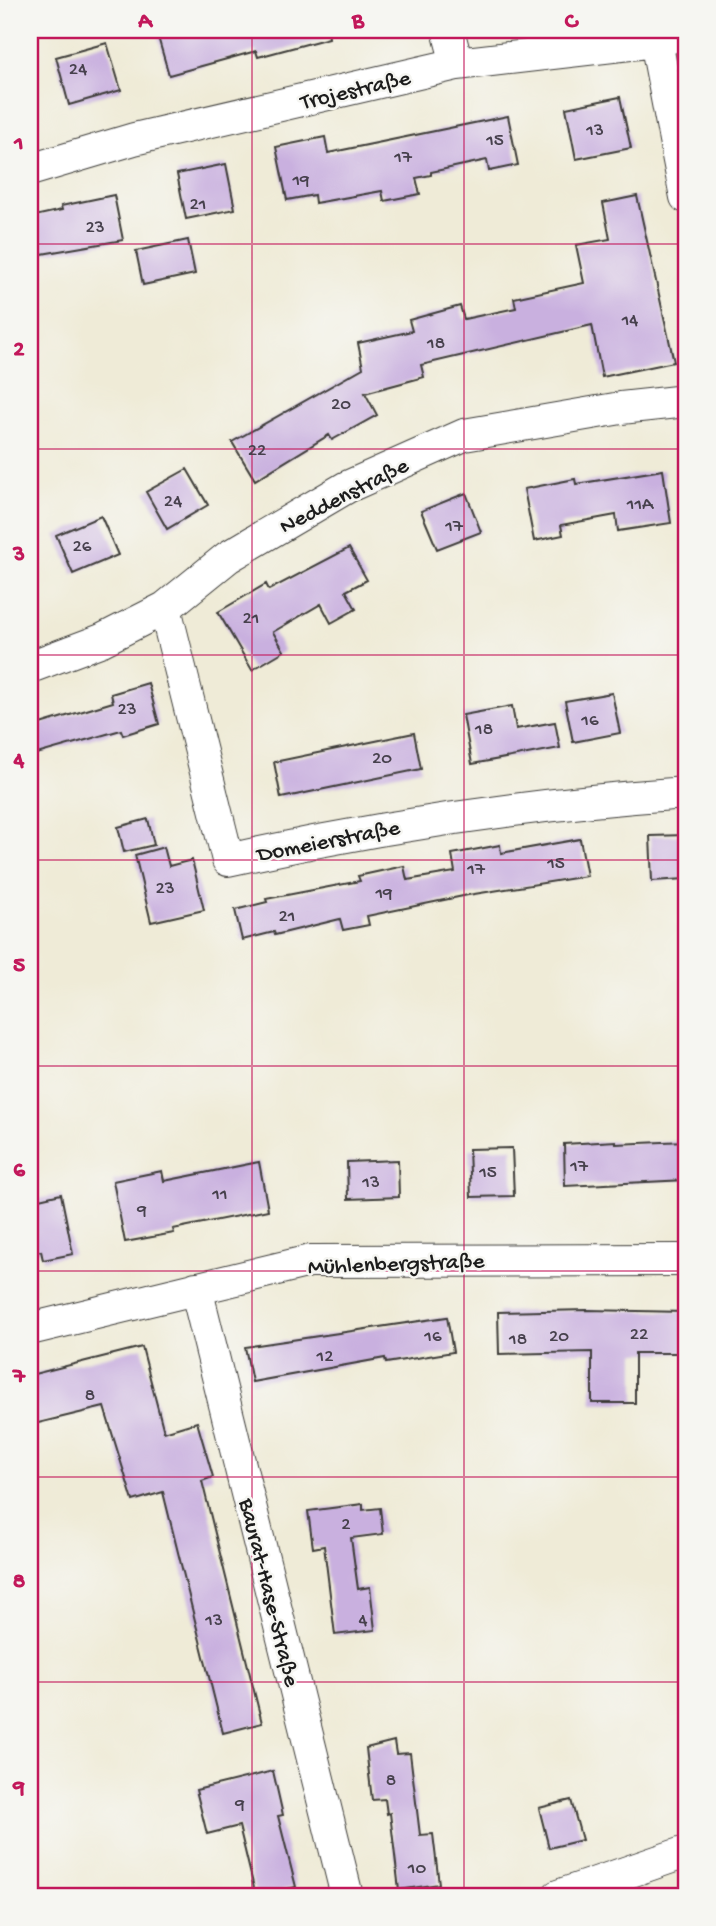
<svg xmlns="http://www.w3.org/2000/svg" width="716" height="1926" viewBox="0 0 716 1926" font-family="'Gochi Hand',sans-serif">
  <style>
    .building { fill: #c9b0df }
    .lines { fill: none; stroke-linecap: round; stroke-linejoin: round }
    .minor-casing { stroke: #3c3b38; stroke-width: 34 }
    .minor { stroke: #fff; stroke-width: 32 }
    .grid { fill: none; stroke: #c2185b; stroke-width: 2; stroke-opacity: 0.55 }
    .labels { text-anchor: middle; stroke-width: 5; stroke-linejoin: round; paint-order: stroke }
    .number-label { font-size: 19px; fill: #47414d }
    .street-label { font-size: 23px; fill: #1c1c1c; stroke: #f6f6f2 }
    .neatline { fill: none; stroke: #c2185b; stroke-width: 2.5 }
    .grid-label { font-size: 23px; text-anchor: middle; font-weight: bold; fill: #c2185b }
  </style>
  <rect width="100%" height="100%" fill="#f6f6f2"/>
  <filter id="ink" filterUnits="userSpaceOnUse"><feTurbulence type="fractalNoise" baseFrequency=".0143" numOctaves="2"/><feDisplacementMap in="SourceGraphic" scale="14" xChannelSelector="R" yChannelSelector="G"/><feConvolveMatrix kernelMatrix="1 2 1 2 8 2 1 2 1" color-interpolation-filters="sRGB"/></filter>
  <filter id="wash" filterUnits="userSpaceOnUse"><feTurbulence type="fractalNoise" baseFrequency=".00686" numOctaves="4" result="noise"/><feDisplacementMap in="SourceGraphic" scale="28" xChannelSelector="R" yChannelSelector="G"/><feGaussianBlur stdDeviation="1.57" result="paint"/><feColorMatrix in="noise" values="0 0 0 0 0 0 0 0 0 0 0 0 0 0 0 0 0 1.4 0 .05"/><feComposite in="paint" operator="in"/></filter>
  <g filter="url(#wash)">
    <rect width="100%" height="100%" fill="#efebd7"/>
    <g id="blocks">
      <!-- building -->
      <path class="building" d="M 156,30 L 328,30 L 329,38 L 258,57 L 256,51 L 169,75 Z
        M 107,43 L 121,90 L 69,105 L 56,57 Z
        M 620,97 L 631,148 L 576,159 L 566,108 Z
        M 508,116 L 518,165 L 489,171 L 487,160 L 431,172 L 431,175 L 416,178 L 420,194 L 384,201 L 382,191 L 315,203 L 314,195 L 287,200 L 276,147 L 325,137 L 328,153 Z
        M 226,164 L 235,209 L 186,219 L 177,174 Z
        M 114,195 L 123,240 L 30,256 L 30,217 L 62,210 L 61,206 Z
        M 637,196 L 674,362 L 602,377 L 592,325 L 421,365 L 424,377 L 365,393 L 377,415 L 332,440 L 329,435 L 255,480 L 232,442 L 363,368 L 358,343 L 412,331 L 409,320 L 460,306 L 464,319 L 516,308 L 514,298 L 584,283 L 576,245 L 610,239 L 603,203 Z
        M 188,240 L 195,274 L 143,285 L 136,251 Z
        M 187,469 L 208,505 L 167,529 L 146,492 Z
        M 663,470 L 671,523 L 618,531 L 616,515 L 561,525 L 563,535 L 534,541 L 524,489 L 575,479 L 576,484 Z
        M 466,493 L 481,532 L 437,549 L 421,511 Z
        M 101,516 L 118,555 L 73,574 L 56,535 Z
        M 349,548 L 367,580 L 346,591 L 356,609 L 331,623 L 321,604 L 273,632 L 284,651 L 252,670 L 218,612 L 266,584 L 269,590 Z
        M 148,683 L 159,724 L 123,735 L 121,730 L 30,756 L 30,727 L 113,702 L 111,694 Z
        M 612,693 L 620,733 L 573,742 L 565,701 Z
        M 512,706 L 516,729 L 555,722 L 560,748 L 472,764 L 463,715 Z
        M 414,733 L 421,769 L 281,798 L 274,762 Z
        M 148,819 L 154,845 L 124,852 L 118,827 Z
        M 686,835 L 686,879 L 652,881 L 650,836 Z
        M 580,839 L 587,876 L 468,895 L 367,916 L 369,925 L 343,930 L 340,919 L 275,935 L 274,932 L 242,940 L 235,910 L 267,902 L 266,899 L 360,881 L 358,876 L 404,866 L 407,880 L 455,872 L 452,854 L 500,845 L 501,853 Z
        M 164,847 L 169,866 L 192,860 L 204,910 L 151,922 L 135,855 Z
        M 616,1141 L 616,1144 L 686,1141 L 686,1180 L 565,1186 L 564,1144 Z
        M 512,1148 L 514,1196 L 471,1197 L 469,1149 Z
        M 398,1160 L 399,1197 L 348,1199 L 347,1162 Z
        M 259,1162 L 268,1210 L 173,1229 L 174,1233 L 125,1242 L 113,1181 L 162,1171 L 164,1181 Z
        M 61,1194 L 73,1254 L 43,1260 L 41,1251 L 30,1253 L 30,1201 Z
        M 587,1310 L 686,1312 L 686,1353 L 635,1353 L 635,1403 L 592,1403 L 592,1352 L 499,1354 L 498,1312 Z
        M 447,1317 L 453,1352 L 386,1363 L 385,1358 L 252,1382 L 245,1347 Z
        M 142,1347 L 164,1432 L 197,1422 L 213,1477 L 202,1481 L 262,1723 L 223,1733 L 163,1492 L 133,1501 L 104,1407 L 30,1425 L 30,1375 Z
        M 363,1504 L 363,1510 L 380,1508 L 383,1534 L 351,1538 L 358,1589 L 370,1587 L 375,1630 L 335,1635 L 324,1546 L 313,1548 L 308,1511 Z
        M 394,1741 L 396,1754 L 410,1753 L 420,1835 L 433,1834 L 439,1884 L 399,1890 L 390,1813 L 387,1814 L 385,1799 L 372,1800 L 366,1748 Z
        M 273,1771 L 283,1815 L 278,1816 L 296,1887 L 256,1896 L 239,1826 L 207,1834 L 196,1790 Z
        M 571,1800 L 582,1840 L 549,1848 L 539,1808 Z"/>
    </g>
  </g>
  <g filter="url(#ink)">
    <use href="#blocks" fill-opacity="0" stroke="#3c3b38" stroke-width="2"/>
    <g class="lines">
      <defs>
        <path id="minor" d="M 448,30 L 457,64
          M 656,41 L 686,197
          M 30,170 L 134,139 L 457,64 L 656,41 L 686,33
          M 165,608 L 228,860 C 383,825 528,804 686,793
          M 30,667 L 102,640 L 165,608 L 228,557 L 347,487 L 464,435 L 621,408 L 686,401
          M 196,1288 L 347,1896
          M 30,1329 L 310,1261 L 686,1260
          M 558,1896 L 686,1852"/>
      </defs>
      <!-- minor casing -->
      <use href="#minor" class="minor-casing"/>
      <!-- minor -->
      <use href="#minor" class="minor"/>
    </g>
  </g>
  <!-- grid -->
  <path class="grid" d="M 252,30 L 252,1896M 464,30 L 464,1896M 30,244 L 686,244M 30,449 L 686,449M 30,655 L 686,655M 30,860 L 686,860M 30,1066 L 686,1066M 30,1271 L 686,1271M 30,1477 L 686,1477M 30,1682 L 686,1682"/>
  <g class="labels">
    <!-- number labels -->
    <g class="number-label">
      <text x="78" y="74">24</text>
      <text x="595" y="135">13</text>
      <text x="495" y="145">15</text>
      <text x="403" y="162">17</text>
      <text x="301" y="185">19</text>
      <text x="198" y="209">21</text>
      <text x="95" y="232">23</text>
      <text x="630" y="325">14</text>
      <text x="436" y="348">18</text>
      <text x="341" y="409">20</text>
      <text x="257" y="455">22</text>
      <text x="173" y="506">24</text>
      <text x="640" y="509">11A</text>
      <text x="454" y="531">17</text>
      <text x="82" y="551">26</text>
      <text x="251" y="623">21</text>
      <text x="127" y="714">23</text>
      <text x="590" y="725">16</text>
      <text x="484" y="734">18</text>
      <text x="382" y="763">20</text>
      <text x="556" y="868">15</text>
      <text x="476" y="874">17</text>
      <text x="165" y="893">23</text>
      <text x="384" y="898">19</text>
      <text x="287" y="921">21</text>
      <text x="579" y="1171">17</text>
      <text x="488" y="1177">15</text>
      <text x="371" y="1187">13</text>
      <text x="220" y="1199">11</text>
      <text x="142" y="1215">9</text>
      <text x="639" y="1339">22</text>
      <text x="433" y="1341">16</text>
      <text x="559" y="1341">20</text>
      <text x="518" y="1344">18</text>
      <text x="325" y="1361">12</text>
      <text x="90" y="1400">8</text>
      <text x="346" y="1529">2</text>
      <text x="214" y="1625">13</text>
      <text x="363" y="1625">4</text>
      <text x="391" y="1785">8</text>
      <text x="240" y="1809">9</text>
      <text x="417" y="1873">10</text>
    </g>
    <!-- street labels -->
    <g class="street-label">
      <text transform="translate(355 88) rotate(-13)" y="8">Trojestraße</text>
      <text transform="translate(343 494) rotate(-27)" y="8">Neddenstraße</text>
      <text transform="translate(328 839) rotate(-11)" y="8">Domeierstraße</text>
      <text transform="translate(396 1262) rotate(-2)" y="8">Mühlenbergstraße</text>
      <text transform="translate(271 1592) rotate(76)" y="8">Baurat-Hase-Straße</text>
    </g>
  </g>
  <!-- margin -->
  <rect width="716" height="1926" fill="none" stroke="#f6f6f2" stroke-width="77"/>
  <rect x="38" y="38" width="640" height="1850" class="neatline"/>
  <g class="grid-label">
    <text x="145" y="27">A</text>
    <text x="358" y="27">B</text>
    <text x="571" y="27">C</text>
    <text x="19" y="149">1</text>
    <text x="19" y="355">2</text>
    <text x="19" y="560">3</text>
    <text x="19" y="766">4</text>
    <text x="19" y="971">5</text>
    <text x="19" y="1176">6</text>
    <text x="19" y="1382">7</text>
    <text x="19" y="1587">8</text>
    <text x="19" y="1793">9</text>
  </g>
</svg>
